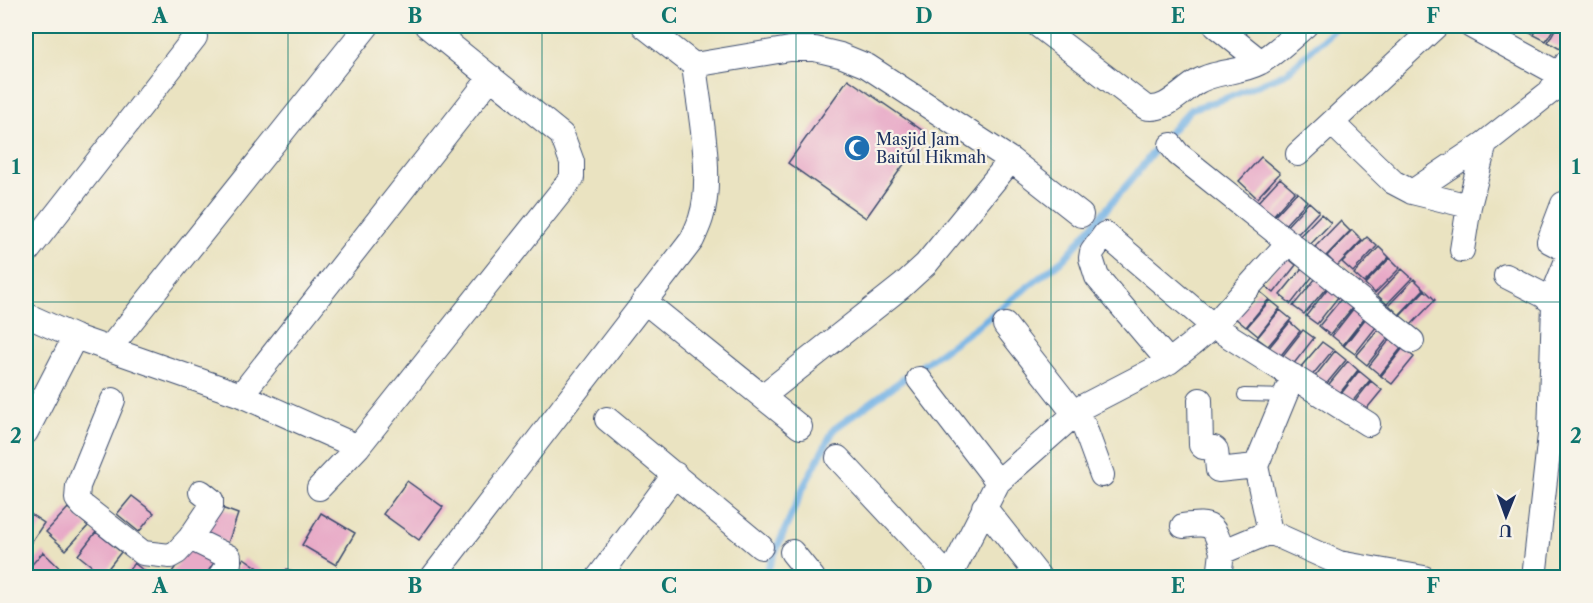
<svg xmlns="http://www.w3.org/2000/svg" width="1593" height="603" viewBox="0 0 1593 603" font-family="'Libre Caslon Text',serif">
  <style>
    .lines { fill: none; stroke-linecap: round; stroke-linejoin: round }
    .stream { stroke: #71b1e5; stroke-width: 7 }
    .building { fill: #e8aac7 }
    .lane-casing { stroke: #3a4a6d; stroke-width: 14 }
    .street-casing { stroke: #3a4a6d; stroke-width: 26 }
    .lane { stroke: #fff; stroke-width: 12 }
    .street { stroke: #fff; stroke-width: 24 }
    .grid { fill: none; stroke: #0f766e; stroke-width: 1.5; stroke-opacity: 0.55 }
    .labels { text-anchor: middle; stroke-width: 4.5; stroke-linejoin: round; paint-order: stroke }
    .poi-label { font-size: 16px; fill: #1b2f5e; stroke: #f7f3e8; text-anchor: start }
    .neatline { fill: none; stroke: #0f766e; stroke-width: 2 }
    .grid-label { font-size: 20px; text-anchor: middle; font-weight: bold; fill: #0f766e }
  </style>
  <rect width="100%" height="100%" fill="#f7f3e8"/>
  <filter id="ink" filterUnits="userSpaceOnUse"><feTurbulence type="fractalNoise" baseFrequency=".0167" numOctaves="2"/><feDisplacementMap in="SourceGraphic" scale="12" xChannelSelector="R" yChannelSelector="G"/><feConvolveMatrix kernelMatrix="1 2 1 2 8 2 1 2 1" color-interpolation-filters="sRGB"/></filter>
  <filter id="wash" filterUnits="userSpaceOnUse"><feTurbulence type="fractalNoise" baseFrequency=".008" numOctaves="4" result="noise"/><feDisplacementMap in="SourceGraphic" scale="24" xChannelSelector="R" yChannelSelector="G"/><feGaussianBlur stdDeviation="1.35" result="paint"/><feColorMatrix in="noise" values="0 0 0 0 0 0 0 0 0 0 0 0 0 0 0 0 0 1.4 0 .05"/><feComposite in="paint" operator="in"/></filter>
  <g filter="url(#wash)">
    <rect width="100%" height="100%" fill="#eae3c1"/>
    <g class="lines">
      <!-- stream -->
      <path class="stream" d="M 764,578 L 803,488 L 834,429 L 980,324 L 1066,257 L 1136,174 L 1165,137 L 1191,109 L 1224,99 L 1286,73 L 1338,26"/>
    </g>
    <g id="blocks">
      <!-- building -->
      <path class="building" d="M 1521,26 L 1537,26 L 1532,34 L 1520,28 Z
        M 1539,26 L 1555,26 L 1546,41 L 1534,35 Z
        M 1557,26 L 1568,26 L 1568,35 L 1560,49 L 1548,42 Z
        M 848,79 L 926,133 L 866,218 L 788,163 Z
        M 1261,157 L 1280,173 L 1257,198 L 1239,181 Z
        M 1280,178 L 1295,191 L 1271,218 L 1255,205 Z
        M 1297,192 L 1307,201 L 1282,228 L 1272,219 Z
        M 1309,202 L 1319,211 L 1294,238 L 1284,229 Z
        M 1321,214 L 1331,223 L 1306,249 L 1296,240 Z
        M 1340,221 L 1350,231 L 1325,257 L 1315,247 Z
        M 1352,230 L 1362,240 L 1337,266 L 1327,256 Z
        M 1367,237 L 1377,246 L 1353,272 L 1342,262 Z
        M 1379,247 L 1389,257 L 1364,283 L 1354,274 Z
        M 1285,256 L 1296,265 L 1274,293 L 1263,284 Z
        M 1390,258 L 1400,268 L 1375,293 L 1365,284 Z
        M 1302,268 L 1313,276 L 1291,304 L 1280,295 Z
        M 1402,269 L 1412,278 L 1387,304 L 1377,295 Z
        M 1316,278 L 1327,287 L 1304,314 L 1293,306 Z
        M 1414,279 L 1424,289 L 1399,315 L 1389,305 Z
        M 1328,288 L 1339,296 L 1317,324 L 1306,316 Z
        M 1258,290 L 1269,299 L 1246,327 L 1235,318 Z
        M 1425,290 L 1435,300 L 1410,326 L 1400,316 Z
        M 1342,298 L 1353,307 L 1330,335 L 1319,326 Z
        M 1270,300 L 1280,308 L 1258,336 L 1247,327 Z
        M 1354,308 L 1365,317 L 1343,345 L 1332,336 Z
        M 1280,310 L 1291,319 L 1268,346 L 1257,338 Z
        M 1366,318 L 1377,326 L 1355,354 L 1344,346 Z
        M 1290,322 L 1300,331 L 1278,359 L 1267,350 Z
        M 1379,329 L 1389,337 L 1367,365 L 1356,356 Z
        M 1303,330 L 1314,338 L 1292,366 L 1281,358 Z
        M 1391,338 L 1402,347 L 1380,375 L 1369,366 Z
        M 1322,342 L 1333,350 L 1310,378 L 1299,369 Z
        M 1403,348 L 1414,357 L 1392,384 L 1381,376 Z
        M 1335,351 L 1346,360 L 1323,388 L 1313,379 Z
        M 1348,361 L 1358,370 L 1336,398 L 1325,389 Z
        M 1359,371 L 1370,380 L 1347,408 L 1337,399 Z
        M 1371,381 L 1382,390 L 1359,418 L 1349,409 Z
        M 407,481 L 443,507 L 419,540 L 383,514 Z
        M 132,496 L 154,513 L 139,532 L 117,514 Z
        M 216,506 L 238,514 L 228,543 L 205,535 Z
        M 68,508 L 88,526 L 66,550 L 46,532 Z
        M 26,511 L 44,523 L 30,544 L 26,541 Z
        M 321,513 L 355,533 L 336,565 L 302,545 Z
        M 96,532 L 121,552 L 103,575 L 78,555 Z
        M 191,544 L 215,561 L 204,578 L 168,578 Z
        M 43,552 L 70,578 L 29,578 L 26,574 L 26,571 Z
        M 244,558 L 267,574 L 265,578 L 230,578 Z
        M 134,563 L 153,578 L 123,578 Z
        M 287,569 L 303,578 L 282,578 Z"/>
    </g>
  </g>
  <g filter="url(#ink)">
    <use href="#blocks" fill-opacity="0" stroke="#3a4a6d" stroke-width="1.5"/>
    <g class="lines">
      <defs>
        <path id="lane" d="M 1244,395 L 1285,396
          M 1334,578 L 1339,563"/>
        <path id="street" d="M 1039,26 L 1145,107 C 1164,113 1182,91 1197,82 C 1215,71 1240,73 1259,63 C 1275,54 1291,38 1305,26
          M 1216,26 L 1261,62
          M 1471,26 L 1568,79
          M 694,65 L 790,49 L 815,49 L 840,55 L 867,66 L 1011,160 L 1081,215
          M 1332,123 L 1393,182 L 1412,192 L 1469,206
          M 1171,145 L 1178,154 L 1412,341
          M 1298,154 L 1436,26
          M 1412,192 L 1485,143 L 1550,92 L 1568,61
          M 1563,204 L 1549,241 L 1568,251
          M 1462,250 L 1469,206 L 1485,143
          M 26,253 L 195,37
          M 1506,276 L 1543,295 L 1554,304 L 1550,435 L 1534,578
          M 1551,300 L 1568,258
          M 644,301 L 800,427
          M 26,315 L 75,337 L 241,395 L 358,447
          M 1005,325 L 1084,426 L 1102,475
          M 109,349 L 367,26
          M 1169,362 L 1097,277 L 1091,258 L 1092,252 L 1105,234 L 1213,326 L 1368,424
          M 1293,376 L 1256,466 L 1270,532 L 1339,563 L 1424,578
          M 919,379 L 998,482
          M 241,395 L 491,77
          M 763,396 L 902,286 L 926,264 L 1011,160
          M 113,400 L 78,486 L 77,499 L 83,506 L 143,553 L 170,556 L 177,552 L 190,538 L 229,557 L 229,563 L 219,578
          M 1200,400 L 1201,445 L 1203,447 L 1214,448 L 1216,450 L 1218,470 L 1256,466
          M 607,419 L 761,547
          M 26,432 L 75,337
          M 838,458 L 949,577
          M 319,488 L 358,447 L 572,178 L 572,162 L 562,135 L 427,26
          M 984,507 L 1040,578
          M 1183,526 C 1213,522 1214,525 1222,552
          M 190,538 L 211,507 L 211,500 L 201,492
          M 792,552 L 813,578
          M 432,578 L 692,240 C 695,233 699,225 701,218 C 714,177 699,108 694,65 L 644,26
          M 598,578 L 675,474
          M 949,578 L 998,482 L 1084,406 L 1169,362 L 1193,343 L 1213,326 L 1289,242
          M 1219,578 L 1222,552 L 1270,532"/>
      </defs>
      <!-- lane casing -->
      <use href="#lane" class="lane-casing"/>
      <!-- street casing -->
      <use href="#street" class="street-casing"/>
      <!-- lane -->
      <use href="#lane" class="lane"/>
      <!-- street -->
      <use href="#street" class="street"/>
    </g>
  </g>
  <!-- grid -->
  <path class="grid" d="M 288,26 L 288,578M 542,26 L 542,578M 796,26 L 796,578M 1051,26 L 1051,578M 1306,26 L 1306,578M 26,302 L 1568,302"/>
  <!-- icons -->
  <defs>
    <symbol id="mosque-disc" viewBox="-11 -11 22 22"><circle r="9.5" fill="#1f6fb2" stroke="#f7f3e8"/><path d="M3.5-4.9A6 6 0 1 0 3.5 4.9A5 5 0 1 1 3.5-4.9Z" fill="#fff"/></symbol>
  </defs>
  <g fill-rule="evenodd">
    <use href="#mosque-disc" x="842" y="133" width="30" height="30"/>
  </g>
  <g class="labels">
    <!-- poi labels -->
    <g class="poi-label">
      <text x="876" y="145">Masjid Jam<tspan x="876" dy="18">Baitul Hikmah</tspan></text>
    </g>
  </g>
  <!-- margin -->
  <rect width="1593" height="603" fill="none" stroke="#f7f3e8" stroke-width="66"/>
  <!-- north arrow -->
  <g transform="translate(1506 516) rotate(181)" stroke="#f7f3e8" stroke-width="4.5" paint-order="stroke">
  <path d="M0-4.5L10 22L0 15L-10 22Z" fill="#1b2f5e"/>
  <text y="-9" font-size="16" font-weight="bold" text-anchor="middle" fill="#1b2f5e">U</text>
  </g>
  <rect x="33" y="33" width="1527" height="537" class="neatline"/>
  <g class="grid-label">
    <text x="160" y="23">A</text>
    <text x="415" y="23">B</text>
    <text x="669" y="23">C</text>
    <text x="924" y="23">D</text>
    <text x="1178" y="23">E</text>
    <text x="1433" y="23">F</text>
    <text x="16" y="174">1</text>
    <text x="1576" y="174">1</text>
    <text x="16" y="443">2</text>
    <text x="1576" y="443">2</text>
    <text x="160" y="593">A</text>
    <text x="415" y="593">B</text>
    <text x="669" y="593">C</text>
    <text x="924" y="593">D</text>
    <text x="1178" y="593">E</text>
    <text x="1433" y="593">F</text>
  </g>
</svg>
